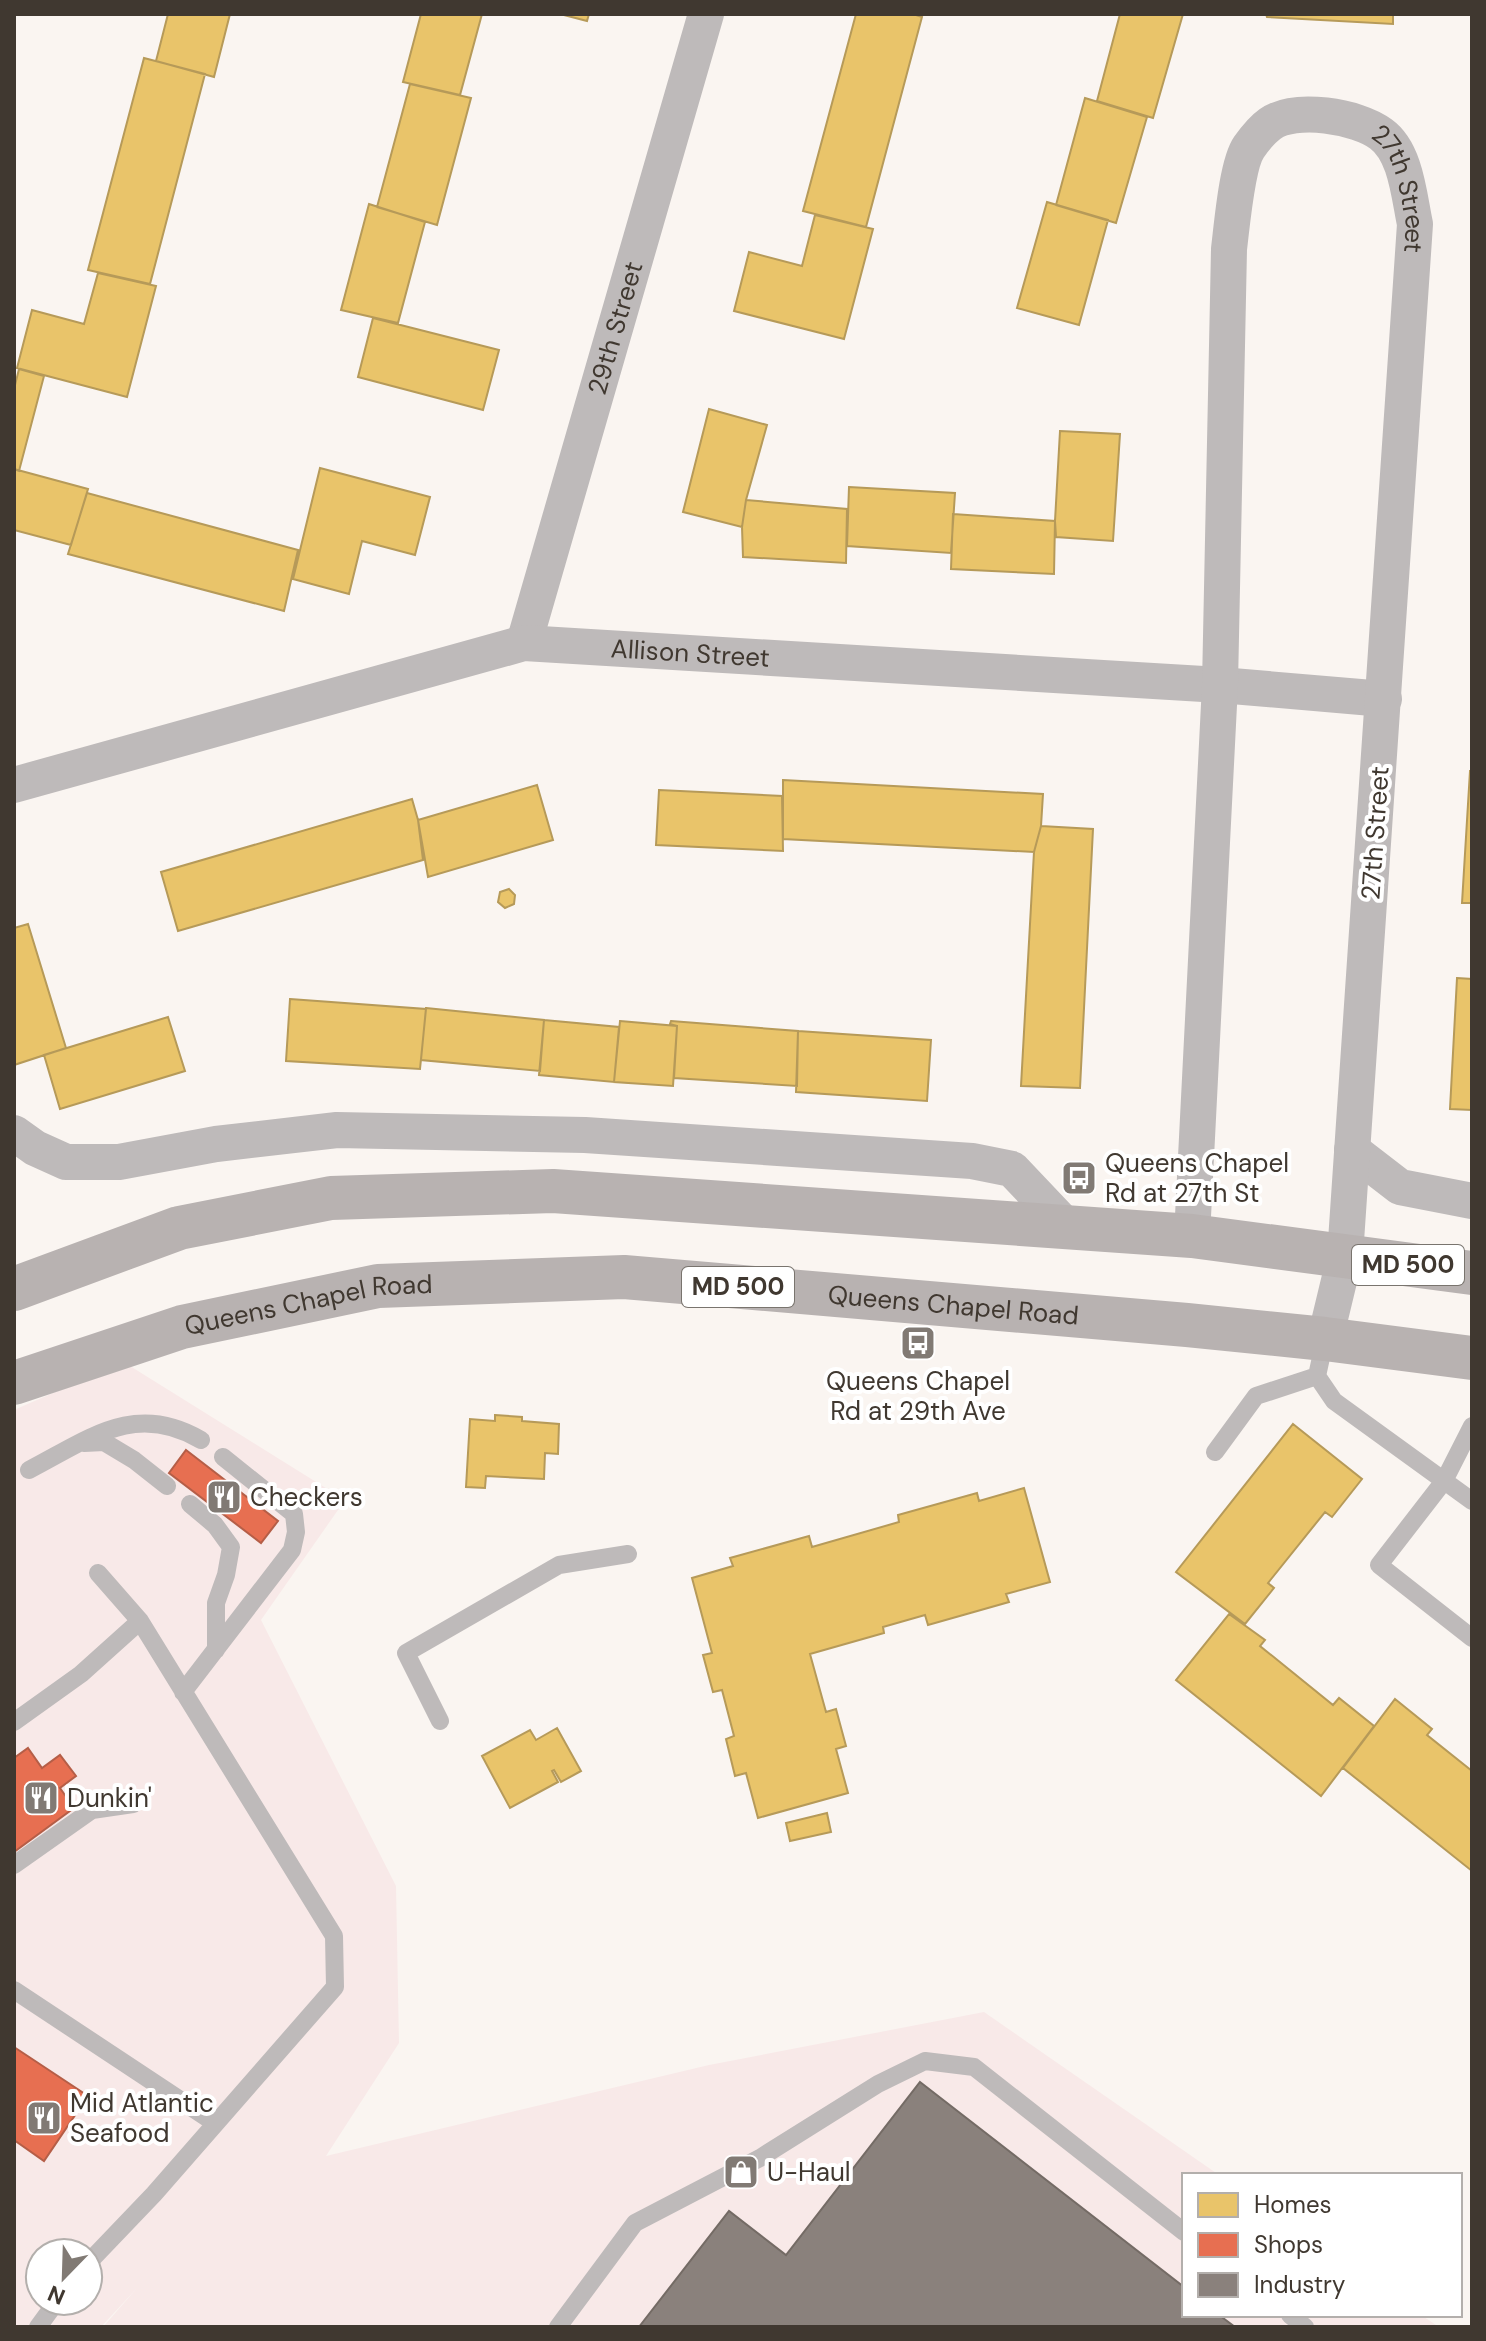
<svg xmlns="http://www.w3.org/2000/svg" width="1486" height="2341" viewBox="0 0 1486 2341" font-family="'DM Sans',sans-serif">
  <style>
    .commercial { fill: #f8e9e8; fill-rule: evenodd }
    .homes { fill: #e9c46a; stroke: #b69a59; stroke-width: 2 }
    .shops { fill: #e76f51; stroke: #b55e47; stroke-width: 2 }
    .industry { fill: #8a817c; stroke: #746b65; stroke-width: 2 }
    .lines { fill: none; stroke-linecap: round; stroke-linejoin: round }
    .lane { stroke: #bebaba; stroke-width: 18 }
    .street { stroke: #bebaba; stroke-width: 36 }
    .primary { stroke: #b8b2b1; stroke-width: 44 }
    .labels { text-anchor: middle; stroke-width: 8; stroke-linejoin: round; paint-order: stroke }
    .shield { fill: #fff; stroke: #79746e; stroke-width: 2 }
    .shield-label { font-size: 24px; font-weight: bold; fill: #403830 }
    .street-label { font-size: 26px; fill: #403830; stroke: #fff }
    .poi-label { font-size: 26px; fill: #403830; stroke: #fff; text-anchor: start }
  </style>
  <rect width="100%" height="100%" fill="#faf5f1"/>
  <!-- commercial -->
  <path class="commercial" d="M 130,1366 L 345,1500 L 261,1620 L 396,1886 L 399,2043 L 326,2156 L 709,2065 L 984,2012 L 1219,2175 L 1184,2175 L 1184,2315 L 1421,2315 L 1439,2327 L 103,2327 L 137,2288 L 101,2327 L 14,2327 L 14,1410 L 69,1386 ZM 40,2253 L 88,2253 L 88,2301 L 40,2301 Z"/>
  <!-- homes -->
  <path class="homes" d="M 168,14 L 230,14 L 214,77 L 156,61 Z
    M 421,14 L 482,14 L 460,95 L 403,82 Z
    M 560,14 L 589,14 L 587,21 Z
    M 856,14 L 913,14 L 922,17 L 866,227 L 803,211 Z
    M 1120,14 L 1183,14 L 1153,118 L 1097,101 Z
    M 1266,14 L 1393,14 L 1393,24 L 1267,17 Z
    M 144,58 L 205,74 L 150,284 L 88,270 Z
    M 410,84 L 471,98 L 437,225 L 377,207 Z
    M 1085,98 L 1147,117 L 1116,223 L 1056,205 Z
    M 1047,202 L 1108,220 L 1079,325 L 1017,308 Z
    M 369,204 L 425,222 L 398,323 L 341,310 Z
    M 815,215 L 873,229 L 844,339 L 734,311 L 749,252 L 802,266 Z
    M 98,273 L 156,286 L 127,397 L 17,368 L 32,310 L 84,324 Z
    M 373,318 L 499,350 L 483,410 L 358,377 Z
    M 19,369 L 44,376 L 19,471 L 14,469 L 14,389 Z
    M 709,409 L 767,425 L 746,500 L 742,527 L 683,512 Z
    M 1060,431 L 1120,434 L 1113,541 L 1056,537 L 1055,521 Z
    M 320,468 L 430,497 L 415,555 L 362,541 L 349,594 L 293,579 Z
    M 14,469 L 88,489 L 71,545 L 14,530 Z
    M 849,487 L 955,493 L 951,553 L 847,546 Z
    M 87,493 L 298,550 L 284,611 L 68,554 Z
    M 746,500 L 847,509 L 846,563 L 743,557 L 742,527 Z
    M 953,514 L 1055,521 L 1054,574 L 951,569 Z
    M 1470,771 L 1472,771 L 1472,903 L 1462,903 Z
    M 783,780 L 1043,794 L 1041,826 L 1034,852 L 783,839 Z
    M 537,785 L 553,840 L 428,877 L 418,820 Z
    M 659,790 L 782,796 L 783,851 L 656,845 Z
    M 412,799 L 418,820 L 423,860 L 178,931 L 161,872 Z
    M 1041,826 L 1093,829 L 1080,1088 L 1021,1086 L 1034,852 Z
    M 509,889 L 515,895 L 514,904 L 505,908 L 498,902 L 500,892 Z
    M 28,924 L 66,1048 L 14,1065 L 14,928 Z
    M 1457,978 L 1472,979 L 1472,1110 L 1450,1109 Z
    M 290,999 L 426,1009 L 420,1069 L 286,1061 Z
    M 426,1008 L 544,1020 L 540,1071 L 421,1060 Z
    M 168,1017 L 185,1071 L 60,1109 L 44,1055 Z
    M 544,1020 L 619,1027 L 614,1082 L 539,1075 Z
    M 620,1021 L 677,1026 L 673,1086 L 614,1082 Z
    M 671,1021 L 798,1031 L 797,1086 L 674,1078 L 677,1026 L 670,1024 Z
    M 798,1031 L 931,1040 L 927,1101 L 796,1092 Z
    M 495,1415 L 522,1417 L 522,1421 L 559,1424 L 558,1454 L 545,1453 L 544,1479 L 486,1476 L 485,1488 L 466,1487 L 470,1419 L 495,1421 Z
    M 1293,1424 L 1362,1479 L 1332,1517 L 1325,1512 L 1268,1583 L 1274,1588 L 1245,1624 L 1176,1572 Z
    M 1024,1488 L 1050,1582 L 1006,1594 L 1009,1602 L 928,1625 L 925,1615 L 883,1627 L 884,1633 L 810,1654 L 826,1712 L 836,1709 L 846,1746 L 836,1749 L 848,1793 L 758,1818 L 746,1773 L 735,1776 L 726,1739 L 734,1736 L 722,1690 L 713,1692 L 703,1655 L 712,1653 L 692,1578 L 733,1566 L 730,1558 L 809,1536 L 812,1547 L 899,1522 L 898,1515 L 977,1493 L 979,1501 Z
    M 1229,1614 L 1265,1640 L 1260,1646 L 1333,1705 L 1339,1698 L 1374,1726 L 1321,1796 L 1176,1680 Z
    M 1395,1699 L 1432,1729 L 1427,1735 L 1472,1771 L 1472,1871 L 1343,1768 Z
    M 557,1728 L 581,1771 L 561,1782 L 554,1770 L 552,1771 L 558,1782 L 510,1808 L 482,1756 L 530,1730 L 536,1740 Z
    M 827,1813 L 831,1832 L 790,1841 L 786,1823 Z"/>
  <!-- shops -->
  <path class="shops" d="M 186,1450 L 278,1521 L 261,1543 L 169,1473 Z
    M 28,1748 L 42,1768 L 60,1755 L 76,1776 L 60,1788 L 74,1808 L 14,1852 L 14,1758 Z
    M 14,2047 L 88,2096 L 44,2161 L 14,2140 Z"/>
  <!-- industry -->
  <path class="industry" d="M 920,2082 L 1184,2287 L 1184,2315 L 1219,2315 L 1235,2327 L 639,2327 L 729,2211 L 786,2255 Z"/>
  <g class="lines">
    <!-- lane -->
    <path class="lane" d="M 1325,1339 L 1317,1376 L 1334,1401 L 1472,1501
      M 1472,1426 L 1444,1481 L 1379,1565 L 1472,1638
      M 84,1443 L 104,1442 L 134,1460 L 167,1486
      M 1215,1452 L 1256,1396 L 1317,1376
      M 29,1470 C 89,1439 135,1401 201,1440
      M 190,1504 L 215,1525 L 231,1547 L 226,1575 L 216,1603 L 216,1650
      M 183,1692 L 292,1550 L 296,1532 L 294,1514 L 223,1457
      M 440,1721 L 406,1653 L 559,1565 L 628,1554
      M 14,1722 L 81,1674 L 140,1621
      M 14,1865 L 92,1810 L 133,1804
      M 14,1990 L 215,2123
      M 88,2263 L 154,2194 L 335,1987 L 334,1936 L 140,1621 L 98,1573
      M 1290,2315 L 1305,2327
      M 38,2327 L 57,2301
      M 558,2327 L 635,2223 L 760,2158 L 878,2084 L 925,2061 L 974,2067 L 1184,2232"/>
    <!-- street -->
    <g class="street">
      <path id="s1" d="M 524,643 L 706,14"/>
      <path id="s2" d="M 14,785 L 524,643 L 1220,685 L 1384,699"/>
      <path d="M 14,1133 L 35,1148 L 66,1162 L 119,1162 L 216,1144 L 337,1130 L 585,1135 L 972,1161 L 1012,1169 L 1067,1227"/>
      <path d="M 1352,1150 L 1400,1187 L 1472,1201"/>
      <path id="s3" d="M 1192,1236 L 1220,685 L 1229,249 C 1232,225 1237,164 1249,147 C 1254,140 1263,129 1270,124 C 1295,106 1357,116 1381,134 C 1406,152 1409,196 1415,224 L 1345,1256 L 1325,1339"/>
    </g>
    <!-- primary -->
    <g class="primary">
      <path d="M 14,1289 L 179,1228 L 331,1198 L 553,1191 L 1192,1236 L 1472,1273"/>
      <path id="s4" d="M 14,1383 L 182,1327 L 378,1286 L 624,1277 L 1187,1325 L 1325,1339 L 1472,1358"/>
    </g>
  </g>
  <!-- icons -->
  <defs>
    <symbol id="bus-square" viewBox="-11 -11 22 22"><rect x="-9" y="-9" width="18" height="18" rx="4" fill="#817a74" stroke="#fff"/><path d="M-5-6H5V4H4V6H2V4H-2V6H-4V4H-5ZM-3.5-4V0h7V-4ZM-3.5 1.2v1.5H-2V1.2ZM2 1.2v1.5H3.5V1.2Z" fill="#fff"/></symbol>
    <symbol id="restaurant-square" viewBox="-11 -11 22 22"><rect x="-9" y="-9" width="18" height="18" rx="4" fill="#817a74" stroke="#fff"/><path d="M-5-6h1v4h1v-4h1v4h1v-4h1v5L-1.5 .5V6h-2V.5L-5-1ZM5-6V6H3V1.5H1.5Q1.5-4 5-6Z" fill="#fff"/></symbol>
    <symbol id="shop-square" viewBox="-11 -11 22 22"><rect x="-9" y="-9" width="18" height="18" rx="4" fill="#817a74" stroke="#fff"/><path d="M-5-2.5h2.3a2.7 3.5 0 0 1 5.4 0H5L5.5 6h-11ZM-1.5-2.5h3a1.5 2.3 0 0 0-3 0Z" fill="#fff"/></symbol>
  </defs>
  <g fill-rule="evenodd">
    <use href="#bus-square" x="1059" y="1158" width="40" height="40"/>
    <use href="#bus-square" x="898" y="1323" width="40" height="40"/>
    <use href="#restaurant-square" x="204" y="1477" width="40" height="40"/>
    <use href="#restaurant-square" x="21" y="1778" width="40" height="40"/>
    <use href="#restaurant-square" x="24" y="2098" width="40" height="40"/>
    <use href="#shop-square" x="721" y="2152" width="40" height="40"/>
  </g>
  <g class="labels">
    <!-- shield labels -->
    <g class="shield">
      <rect x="1352" y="1245" width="112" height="40" rx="6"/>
      <rect x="682" y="1267" width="112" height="40" rx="6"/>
    </g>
    <g class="shield-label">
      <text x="1408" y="1273">MD 500</text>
      <text x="738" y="1295">MD 500</text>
    </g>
    <!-- street labels -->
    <g class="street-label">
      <text dy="9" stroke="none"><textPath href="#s3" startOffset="1300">27th Street</textPath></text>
      <text dy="9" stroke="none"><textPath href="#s1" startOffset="328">29th Street</textPath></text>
      <text dy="9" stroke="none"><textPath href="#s2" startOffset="696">Allison Street</textPath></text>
      <text transform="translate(1375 833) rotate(-86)" y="9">27th Street</text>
      <text dy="9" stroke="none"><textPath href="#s4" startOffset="954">Queens Chapel Road</textPath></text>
      <text dy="9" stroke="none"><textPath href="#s4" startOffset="306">Queens Chapel Road</textPath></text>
    </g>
    <!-- poi labels -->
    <g class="poi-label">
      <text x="1105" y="1172">Queens Chapel<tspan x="1105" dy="30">Rd at 27th St</tspan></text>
      <text x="918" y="1390" text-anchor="middle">Queens Chapel<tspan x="918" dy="30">Rd at 29th Ave</tspan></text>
      <text x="250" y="1506">Checkers</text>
      <text x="67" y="1807">Dunkin'</text>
      <text x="70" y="2112">Mid Atlantic<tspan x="70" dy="30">Seafood</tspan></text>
      <text x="767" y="2181">U-Haul</text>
    </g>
  </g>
  <!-- border -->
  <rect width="1486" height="2341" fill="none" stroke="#403830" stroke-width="32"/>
  <!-- legend -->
  <rect x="1182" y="2173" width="280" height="144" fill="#ffffff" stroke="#b3afac" stroke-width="2"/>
  <rect x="1198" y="2193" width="40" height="24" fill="#e9c46a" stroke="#b3afac" stroke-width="2"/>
  <text x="1254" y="2213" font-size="24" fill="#403830">Homes</text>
  <rect x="1198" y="2233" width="40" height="24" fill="#e76f51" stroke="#b3afac" stroke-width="2"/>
  <text x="1254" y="2253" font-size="24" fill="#403830">Shops</text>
  <rect x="1198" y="2273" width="40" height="24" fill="#8a817c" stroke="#b3afac" stroke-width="2"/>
  <text x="1254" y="2293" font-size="24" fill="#403830">Industry</text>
  <!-- north arrow -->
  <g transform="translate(64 2277) rotate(203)"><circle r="38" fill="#ffffff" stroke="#b3afac" stroke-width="2"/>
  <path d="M0-6L14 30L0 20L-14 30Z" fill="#817a74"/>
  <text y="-12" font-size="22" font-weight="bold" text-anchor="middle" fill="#403830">N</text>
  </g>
</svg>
